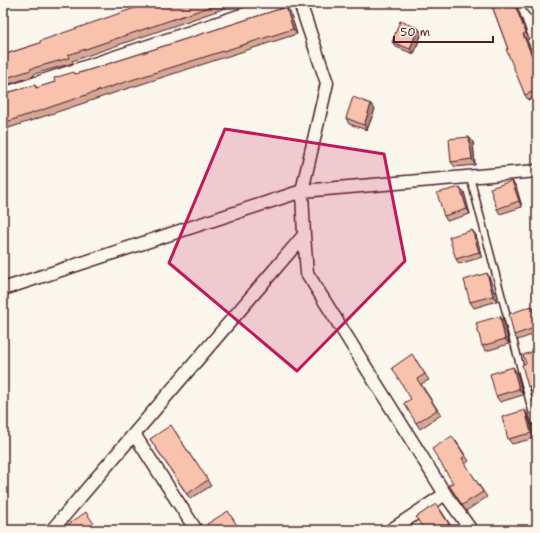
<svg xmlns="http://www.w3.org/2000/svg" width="540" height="533" viewBox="0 0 540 533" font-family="'Shantell Sans',sans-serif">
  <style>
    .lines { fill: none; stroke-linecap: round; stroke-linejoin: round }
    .lane-casing { stroke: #4a1f2b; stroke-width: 9 }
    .street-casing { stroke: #4a1f2b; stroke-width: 15 }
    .highway-casing { stroke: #4a1f2b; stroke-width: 25 }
    .lane { stroke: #fbf7ec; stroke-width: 6 }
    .street { stroke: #fbf7ec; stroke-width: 12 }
    .highway { stroke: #fbf7ec; stroke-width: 22 }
    .wall { fill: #d5a794; stroke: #4a1f2b }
    .shaded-wall { fill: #ae8878; stroke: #4a1f2b }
    .building { fill: #f8c2ac; stroke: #4a1f2b }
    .marked { fill: #c2185b; fill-opacity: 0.2; stroke: #c2185b; stroke-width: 3; stroke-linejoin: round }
  </style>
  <rect width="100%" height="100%" fill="#fbf7ec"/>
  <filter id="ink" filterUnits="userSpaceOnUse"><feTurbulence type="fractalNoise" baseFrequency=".025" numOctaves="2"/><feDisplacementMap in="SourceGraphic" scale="8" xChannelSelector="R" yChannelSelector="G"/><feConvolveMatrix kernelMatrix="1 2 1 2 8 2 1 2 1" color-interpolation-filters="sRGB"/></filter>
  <g filter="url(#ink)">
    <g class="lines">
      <defs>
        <path id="lane" d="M 470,177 L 535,422"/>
        <path id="street" d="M 300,3 L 327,83 L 302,191 L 304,235 L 307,273 L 445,494 L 471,530
          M 3,94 L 278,3
          M 3,289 L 302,191 L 537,171
          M 134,434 L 196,530
          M 52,530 L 304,235
          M 391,530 L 445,494"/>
        <path id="highway" d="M 536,3 L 537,5"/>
      </defs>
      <!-- lane casing -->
      <use href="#lane" class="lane-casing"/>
      <!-- street casing -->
      <use href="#street" class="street-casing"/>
      <!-- highway casing -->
      <use href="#highway" class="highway-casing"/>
      <!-- lane -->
      <use href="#lane" class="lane"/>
      <!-- street -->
      <use href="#street" class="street"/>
      <!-- highway -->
      <use href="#highway" class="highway"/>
    </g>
    <!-- wall -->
    <path class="wall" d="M 149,3 L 240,3 L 72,61 L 73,63 L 34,74 L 34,76 L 3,86 L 3,55 L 40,43 Z
      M 491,3 L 516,3 L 529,39 L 527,40 L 537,64 L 537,97 L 528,100 L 525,95 Z
      M 286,7 L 290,12 L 297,34 L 123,90 L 3,130 L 3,94 L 35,85 L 37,88 L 55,82 L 75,74 L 86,71 Z
      M 418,28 L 422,33 L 414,54 L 396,47 L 392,42 Z
      M 375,109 L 367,130 L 349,124 L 346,118 Z
      M 469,137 L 473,142 L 475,165 L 455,167 L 451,162 Z
      M 512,181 L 516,186 L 522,207 L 500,214 L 497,209 Z
      M 464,192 L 470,214 L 447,221 L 444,216 Z
      M 472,230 L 476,235 L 482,257 L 459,264 L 456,259 Z
      M 487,273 L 490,279 L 497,301 L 474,308 L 470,302 Z
      M 532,306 L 536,311 L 537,316 L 537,333 L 518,340 L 514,335 Z
      M 504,322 L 509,344 L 486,351 L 482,346 Z
      M 416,360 L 429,380 L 421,384 L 441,415 L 420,429 L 416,423 Z
      M 517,373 L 523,395 L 500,402 L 496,396 Z
      M 525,410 L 528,416 L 535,438 L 512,444 L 508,439 Z
      M 175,431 L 194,461 L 195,460 L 211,486 L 190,499 L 150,439 Z
      M 456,441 L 469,461 L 465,464 L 487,497 L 466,511 L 449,485 L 453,483 Z
      M 440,509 L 453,529 L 452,530 L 424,530 Z"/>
    <!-- shaded-wall -->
    <path class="shaded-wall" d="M 514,3 L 516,3 L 529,39 L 526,33 Z
      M 286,7 L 290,12 L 297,34 L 293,29 Z
      M 418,28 L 422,33 L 414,54 L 410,49 Z
      M 523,34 L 527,40 L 537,64 L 537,68 Z
      M 371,104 L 375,109 L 367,130 L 364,125 Z
      M 469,137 L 473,142 L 475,165 L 472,159 Z
      M 512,181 L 516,186 L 522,207 L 519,201 Z
      M 460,187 L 464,192 L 470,214 L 467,209 Z
      M 472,230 L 476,235 L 482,257 L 479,252 Z
      M 487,273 L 490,279 L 497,301 L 493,296 Z
      M 532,306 L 536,311 L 537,316 L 537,322 Z
      M 500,316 L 504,322 L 509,344 L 505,339 Z
      M 513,367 L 517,373 L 523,395 L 519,389 Z
      M 525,410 L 528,416 L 535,438 L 531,433 Z"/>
    <!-- building -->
    <path class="building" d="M 149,3 L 221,3 L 68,55 L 69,58 L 30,69 L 31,70 L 3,79 L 3,55 L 40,43 L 40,41 Z
      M 491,3 L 514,3 L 526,33 L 523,34 L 537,68 L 537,90 L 525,95 L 506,49 L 508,49 Z
      M 286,7 L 293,29 L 119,84 L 3,123 L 3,94 L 35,85 L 36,88 L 55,82 L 54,78 L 74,72 L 75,74 L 86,71 Z
      M 400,21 L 418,28 L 410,49 L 392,42 Z
      M 353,97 L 371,104 L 364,125 L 346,118 Z
      M 469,137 L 472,159 L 451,162 L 449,139 Z
      M 512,181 L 519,201 L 497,209 L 490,188 Z
      M 460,187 L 467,209 L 444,216 L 437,193 Z
      M 472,230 L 479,252 L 456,259 L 449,237 Z
      M 487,273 L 493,296 L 470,302 L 464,280 Z
      M 532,306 L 537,322 L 537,327 L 514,335 L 509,314 Z
      M 500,316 L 505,339 L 482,346 L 476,323 Z
      M 537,350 L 537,408 L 530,386 L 528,387 L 522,365 L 526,363 L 523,355 Z
      M 412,354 L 425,374 L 417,379 L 437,410 L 416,423 L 404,403 L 411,399 L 392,368 Z
      M 513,367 L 519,389 L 496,396 L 490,374 Z
      M 525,410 L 531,433 L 508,439 L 502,417 Z
      M 171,425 L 194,461 L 195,460 L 208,480 L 187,494 L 150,439 Z
      M 452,436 L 465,456 L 462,458 L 483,492 L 462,505 L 449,485 L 453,483 L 432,449 Z
      M 436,504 L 449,524 L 439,530 L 424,530 L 416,517 Z
      M 228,511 L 240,530 L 211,530 L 207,524 Z
      M 86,512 L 98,530 L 68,530 L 66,526 Z
      M 506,526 L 508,530 L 499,530 Z"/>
  </g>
  <!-- marked area -->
  <path class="marked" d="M 225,129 L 384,154 L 405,261 L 297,371 L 169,263 Z"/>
  <!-- margin -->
  <rect width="540" height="533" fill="none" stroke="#fbf7ec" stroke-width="16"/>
  <rect x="8" y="8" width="524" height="517" fill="none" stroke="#4a1f2b" stroke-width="1.5" filter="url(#ink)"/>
  <!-- scale -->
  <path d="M394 36v6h99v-6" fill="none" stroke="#4a1f2b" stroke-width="2"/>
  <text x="400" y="36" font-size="12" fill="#4a1f2b" stroke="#fbf7ec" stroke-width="3" paint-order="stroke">50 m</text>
</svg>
